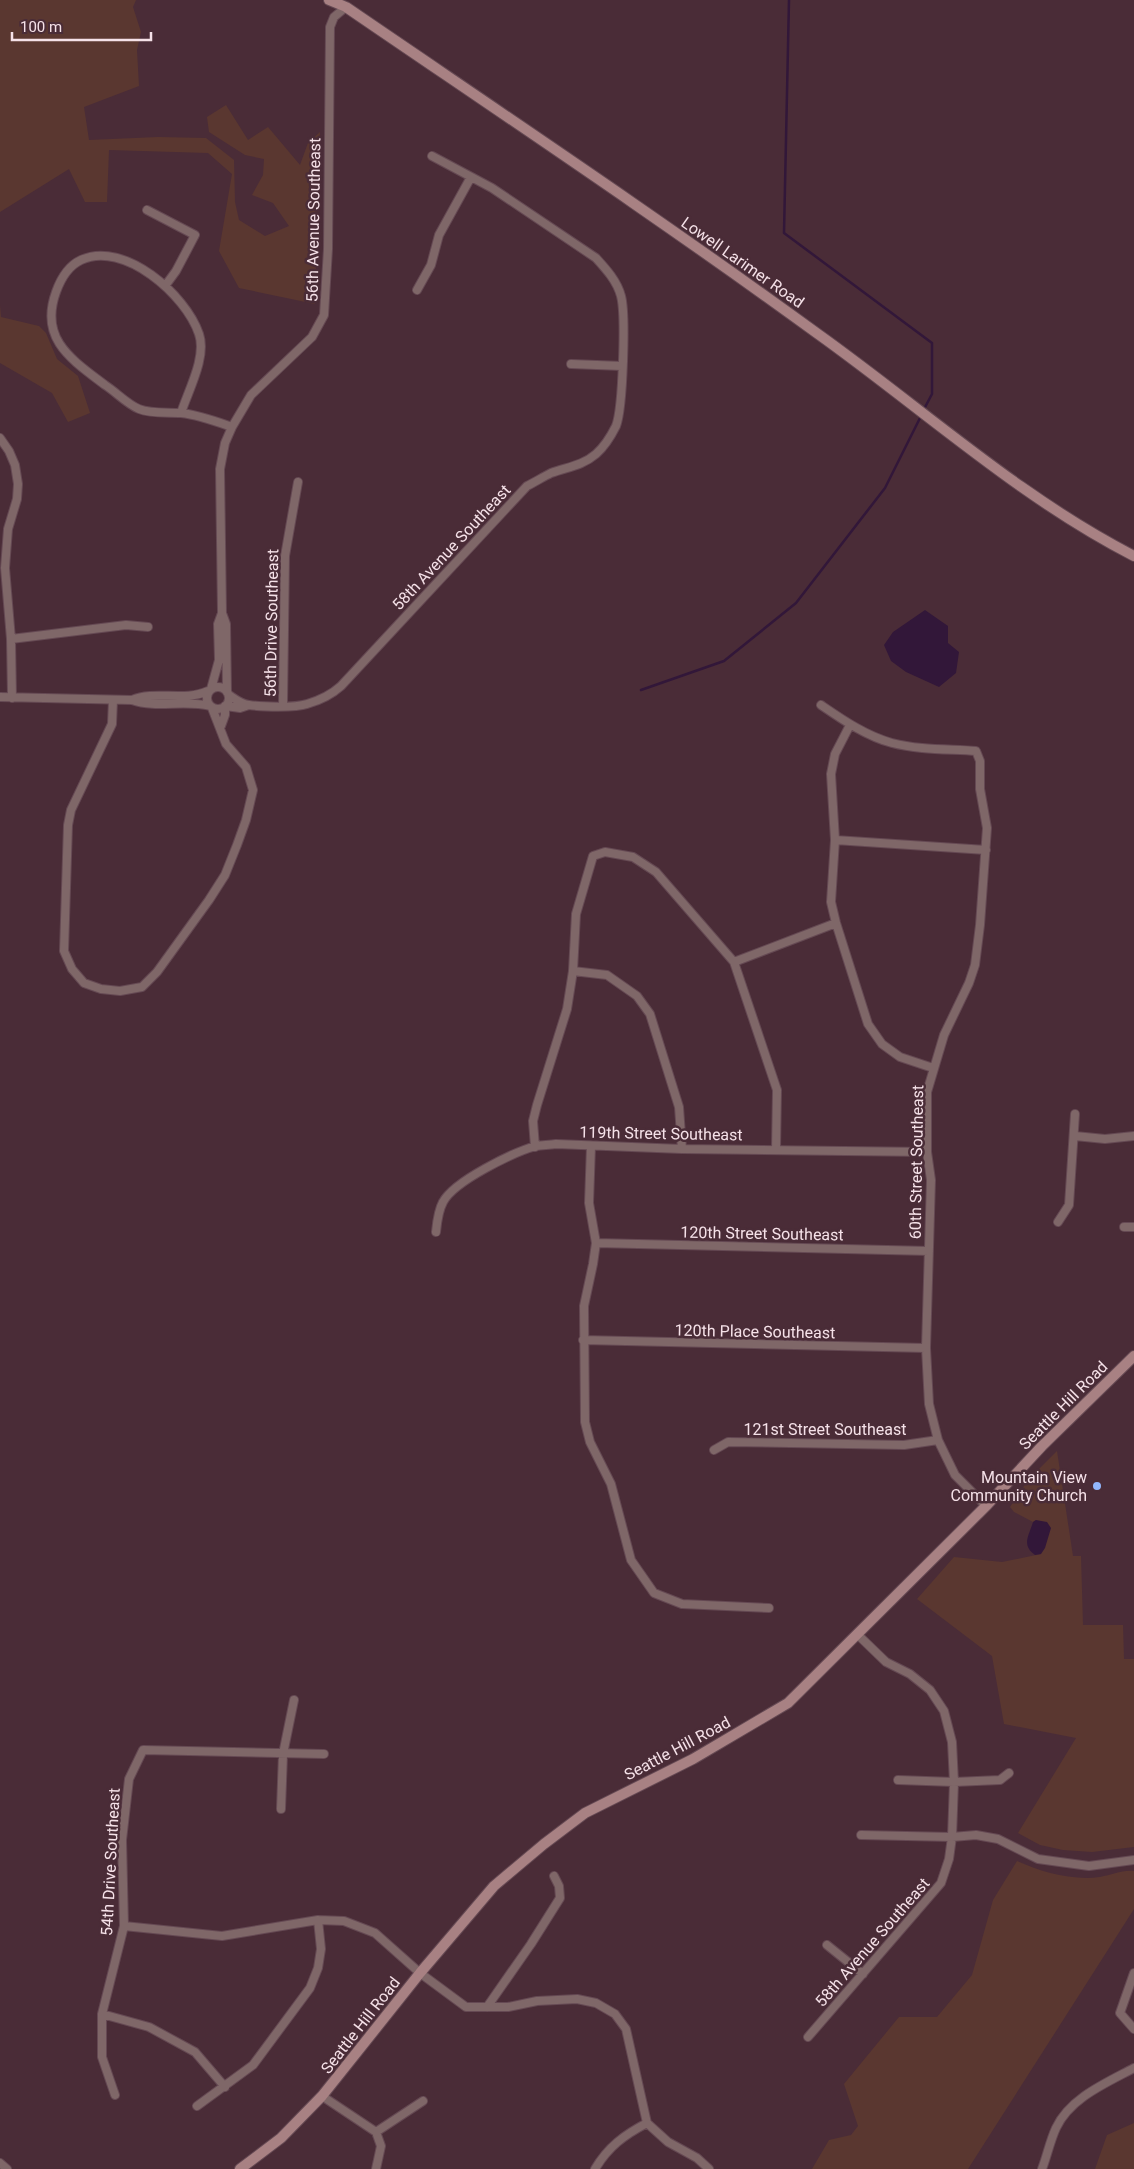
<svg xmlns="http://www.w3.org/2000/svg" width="1134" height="2169" viewBox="0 0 1134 2169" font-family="Roboto,sans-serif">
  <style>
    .green { fill: #5a3730 }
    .water { fill: #321739 }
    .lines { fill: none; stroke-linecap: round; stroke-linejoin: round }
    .stream { stroke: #321739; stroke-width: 2.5 }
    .street-casing { stroke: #654953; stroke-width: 10 }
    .secondary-casing { stroke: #654953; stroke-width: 12 }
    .street { stroke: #7f6768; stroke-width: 8 }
    .secondary { stroke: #a88183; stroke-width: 10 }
    .poi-dot { fill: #92b7fd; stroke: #4a2c37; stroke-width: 2 }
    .labels { text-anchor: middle; stroke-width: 5; stroke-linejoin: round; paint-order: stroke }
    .street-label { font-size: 16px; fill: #f5e1e8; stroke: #4a2c37 }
    .poi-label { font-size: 16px; fill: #f5e1e8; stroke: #4a2c37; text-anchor: end }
  </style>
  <rect width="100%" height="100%" fill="#4a2c37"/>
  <!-- green -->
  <path class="green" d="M 0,0 L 136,0 L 133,7 L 141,32 L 137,50 L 139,86 L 84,107 L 89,140 L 158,137 L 206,138 L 234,160 L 235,202 L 239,220 L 265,236 L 289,226 L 273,203 L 252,195 L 263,175 L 264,159 L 245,155 L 209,132 L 207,117 L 226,105 L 248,140 L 268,127 L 300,165 L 308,143 L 320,132 L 315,304 L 239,288 L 219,251 L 232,174 L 208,153 L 109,150 L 107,202 L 85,202 L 69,169 L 0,212 Z
    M 0,305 L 1,317 L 39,326 L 46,333 L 57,359 L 78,376 L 90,413 L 68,422 L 52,393 L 0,363 Z
    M 1057,1451 L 1073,1556 L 1081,1556 L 1083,1625 L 1123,1625 L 1124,1659 L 1134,1659 L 1134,1847 L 1092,1852 L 1063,1850 L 1040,1845 L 1018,1833 L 1076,1738 L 1004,1724 L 992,1656 L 917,1599 L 954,1557 L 1002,1562 L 1041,1554 L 1036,1520 L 1033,1522 L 1014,1512 L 1010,1507 L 1028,1480 Z
    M 1017,1861 C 1041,1872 1073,1881 1100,1877 C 1112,1875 1121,1870 1134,1871 L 1134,1909 L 968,2169 L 812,2169 L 829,2140 L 851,2135 L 858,2126 L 844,2084 L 899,2017 L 937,2017 L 972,1975 L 993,1900 Z
    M 1134,2123 L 1134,2169 L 1095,2169 L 1107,2135 Z"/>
  <!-- water -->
  <path class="water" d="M 925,610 L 948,626 L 948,643 L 959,652 L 956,673 L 939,687 L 906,672 L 891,661 L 884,645 L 893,632 Z
    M 1036,1520 L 1047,1522 L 1051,1528 L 1045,1548 L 1041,1554 L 1035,1555 C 1021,1545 1029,1536 1033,1522 Z"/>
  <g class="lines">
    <!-- stream -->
    <path class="stream" d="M 789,0 L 784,233 L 932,343 L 932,394 L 923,411
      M 641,690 L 724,661 L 796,603 L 885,488 L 921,416"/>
    <defs>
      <path id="street" d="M 147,210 L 195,235 L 176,271 L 165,286
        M 417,290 L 431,265 L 439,235 L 471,177
        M 571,364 L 622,366
        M 181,413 C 188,391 207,357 199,334 C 186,295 124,240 81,260 C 68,266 61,278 56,292 C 39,339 71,359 105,385 C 116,392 127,404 139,409 C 151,414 168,412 181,413 C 199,415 215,421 232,427
        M 0,438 L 9,451 L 15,465 L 18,484 L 17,499 L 8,529 L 5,568 L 11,639 L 12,698
        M 11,639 L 126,625 L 148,627
        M207 698a11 11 0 1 1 22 0a11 11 0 1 1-22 0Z
        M 211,689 L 219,660 L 218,624 L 222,613
        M 227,692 L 226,624 L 222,613 L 220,469 L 225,443 L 232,427 L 251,395 L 312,337 L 324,315 L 328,249 L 330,27 L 334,17 L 346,7
        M 229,695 C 235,699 241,704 249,705 C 263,707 295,708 307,704 C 321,700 331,695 341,686 L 527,486 C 535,482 543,477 551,473 C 567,467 582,466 596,454 C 604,447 611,436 616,426 C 623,408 626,315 621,296 C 617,281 606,269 596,258 L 492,188 L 432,156
        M 0,697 L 132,700 C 157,709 184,699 210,706
        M 113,700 L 112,724 L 71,810 L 68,825 L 64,951 L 72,969 L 84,983 L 101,989 L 120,991 L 142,987 L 157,972 L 209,900 L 225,875 L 237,845 L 246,820 L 253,790 L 246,767 L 226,744 L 212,708
        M 132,700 C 155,690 184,702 208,691
        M 283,705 L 285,556 L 298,482
        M 821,705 C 843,720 866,736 892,743 C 919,750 948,749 976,751 L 980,761 L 980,789 L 987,828 L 980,925 L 975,965 L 969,983 L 944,1035 L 927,1092 L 927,1152 L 931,1180 L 926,1348 L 929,1404 L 938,1440 L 955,1475 L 986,1506
        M 226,706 L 240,708 L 249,705
        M 850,725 L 835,754 L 831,774 L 835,840 L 831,902 L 836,923 L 868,1024 L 882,1044 L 900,1057 L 933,1068
        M 221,726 L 225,715 L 225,706
        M 835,840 L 986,850
        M 734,962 L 836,923
        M 573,971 L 607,975 L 637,996 L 650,1014 L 679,1107 L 682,1149
        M 1075,1136 L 1105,1139 L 1134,1136
        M 591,1146 L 589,1203 L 596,1243 L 593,1264 L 584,1306 L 585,1422 L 590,1442 L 611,1484 L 631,1560 L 654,1593 L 682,1604 L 769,1608
        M 535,1147 L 533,1121 L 537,1105 L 567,1009 L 573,971 L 576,914 L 593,856 L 605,852 L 633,857 L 656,872 L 734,962 L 777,1090 L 776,1150
        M 1058,1222 L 1069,1205 L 1075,1114
        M 1124,1227 L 1134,1227
        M 436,1232 C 437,1222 438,1211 443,1202 C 454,1181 514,1152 536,1146 C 543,1145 549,1145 556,1144 L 682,1149 L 927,1152
        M 596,1243 L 929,1251
        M 583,1340 L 926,1348
        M 714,1450 L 728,1442 L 904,1445 L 938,1440
        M 898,1780 L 954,1782 L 1000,1780 L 1009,1773
        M 281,1809 L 283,1754 L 294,1700
        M 861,1835 L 952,1837 L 976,1835 L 998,1839 L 1038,1859 L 1089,1866 L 1134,1860
        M 124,1926 L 222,1936 L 318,1920 L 344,1921 L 375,1933 L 420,1973 L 466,2007 L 508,2007 L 537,2001 L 577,1999 L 596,2003 L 615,2014 L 626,2029 L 647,2123 L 668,2142 L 697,2158 L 709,2169
        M 827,1945 L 863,1974
        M 1134,1973 L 1120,2013 L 1134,2029
        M 487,2007 L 531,1944 L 560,1898 L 559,1886 L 554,1876
        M 102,2014 L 149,2027 L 195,2052 L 225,2087
        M 808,2037 L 941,1883 L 949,1859 L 952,1837 L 954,1782 L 952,1742 L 944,1711 L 930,1690 L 910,1674 L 886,1662 L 857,1634
        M 115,2095 L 102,2057 L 102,2014 L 124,1926 L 122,1840 L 129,1779 L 143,1750 L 324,1754
        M 322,2096 L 376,2132 L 381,2146 L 376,2169
        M 197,2106 L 253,2065 L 310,1988 L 318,1968 L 321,1949 L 318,1920
        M 376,2132 L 423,2101
        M 0,2163 L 7,2169
        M 595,2169 C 608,2147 624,2135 647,2123
        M 1042,2169 C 1047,2156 1050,2141 1056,2128 C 1070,2098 1106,2083 1134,2068"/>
      <path id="secondary" d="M 329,0 L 346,7 C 504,115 663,221 818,334 C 923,409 1019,497 1134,556
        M 240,2169 L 281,2138 L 322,2096 L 420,1973 L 494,1886 L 544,1844 L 585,1813 L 693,1759 L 788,1703 L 986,1506 L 1042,1446 L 1134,1356"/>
    </defs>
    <!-- street casing -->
    <use href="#street" class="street-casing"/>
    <!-- secondary casing -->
    <use href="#secondary" class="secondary-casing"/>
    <!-- street -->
    <use href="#street" class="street"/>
    <!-- secondary -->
    <use href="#secondary" class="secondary"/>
  </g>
  <!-- markers -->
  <circle class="poi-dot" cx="1097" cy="1486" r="5"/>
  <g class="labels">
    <!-- street labels -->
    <g class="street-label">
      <text transform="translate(313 220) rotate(-89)" y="6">56th Avenue Southeast</text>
      <text transform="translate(743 262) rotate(35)" y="6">Lowell Larimer Road</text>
      <text transform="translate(451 547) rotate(-47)" y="6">58th Avenue Southeast</text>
      <text transform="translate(271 623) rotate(-89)" y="6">56th Drive Southeast</text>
      <text transform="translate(661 1133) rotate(1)" y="6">119th Street Southeast</text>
      <text transform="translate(916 1162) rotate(-89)" y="6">60th Street Southeast</text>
      <text transform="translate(762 1233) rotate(1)" y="6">120th Street Southeast</text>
      <text transform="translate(755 1331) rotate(1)" y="6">120th Place Southeast</text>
      <text transform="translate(1063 1405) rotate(-45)" y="6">Seattle Hill Road</text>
      <text x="825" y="1435">121st Street Southeast</text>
      <text transform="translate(677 1748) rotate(-28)" y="6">Seattle Hill Road</text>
      <text transform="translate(110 1862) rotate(-87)" y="6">54th Drive Southeast</text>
      <text transform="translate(872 1942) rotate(-49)" y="6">58th Avenue Southeast</text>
      <text transform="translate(360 2025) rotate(-52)" y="6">Seattle Hill Road</text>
    </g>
    <!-- poi labels -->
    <g class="poi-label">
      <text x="1087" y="1483">Mountain View<tspan x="1087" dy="18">Community Church</tspan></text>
    </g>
  </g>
  <!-- scale -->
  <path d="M12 32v8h139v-8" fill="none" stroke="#f5e1e8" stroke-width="2.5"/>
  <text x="20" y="32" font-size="15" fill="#f5e1e8" stroke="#4a2c37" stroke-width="4" paint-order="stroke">100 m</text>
</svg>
